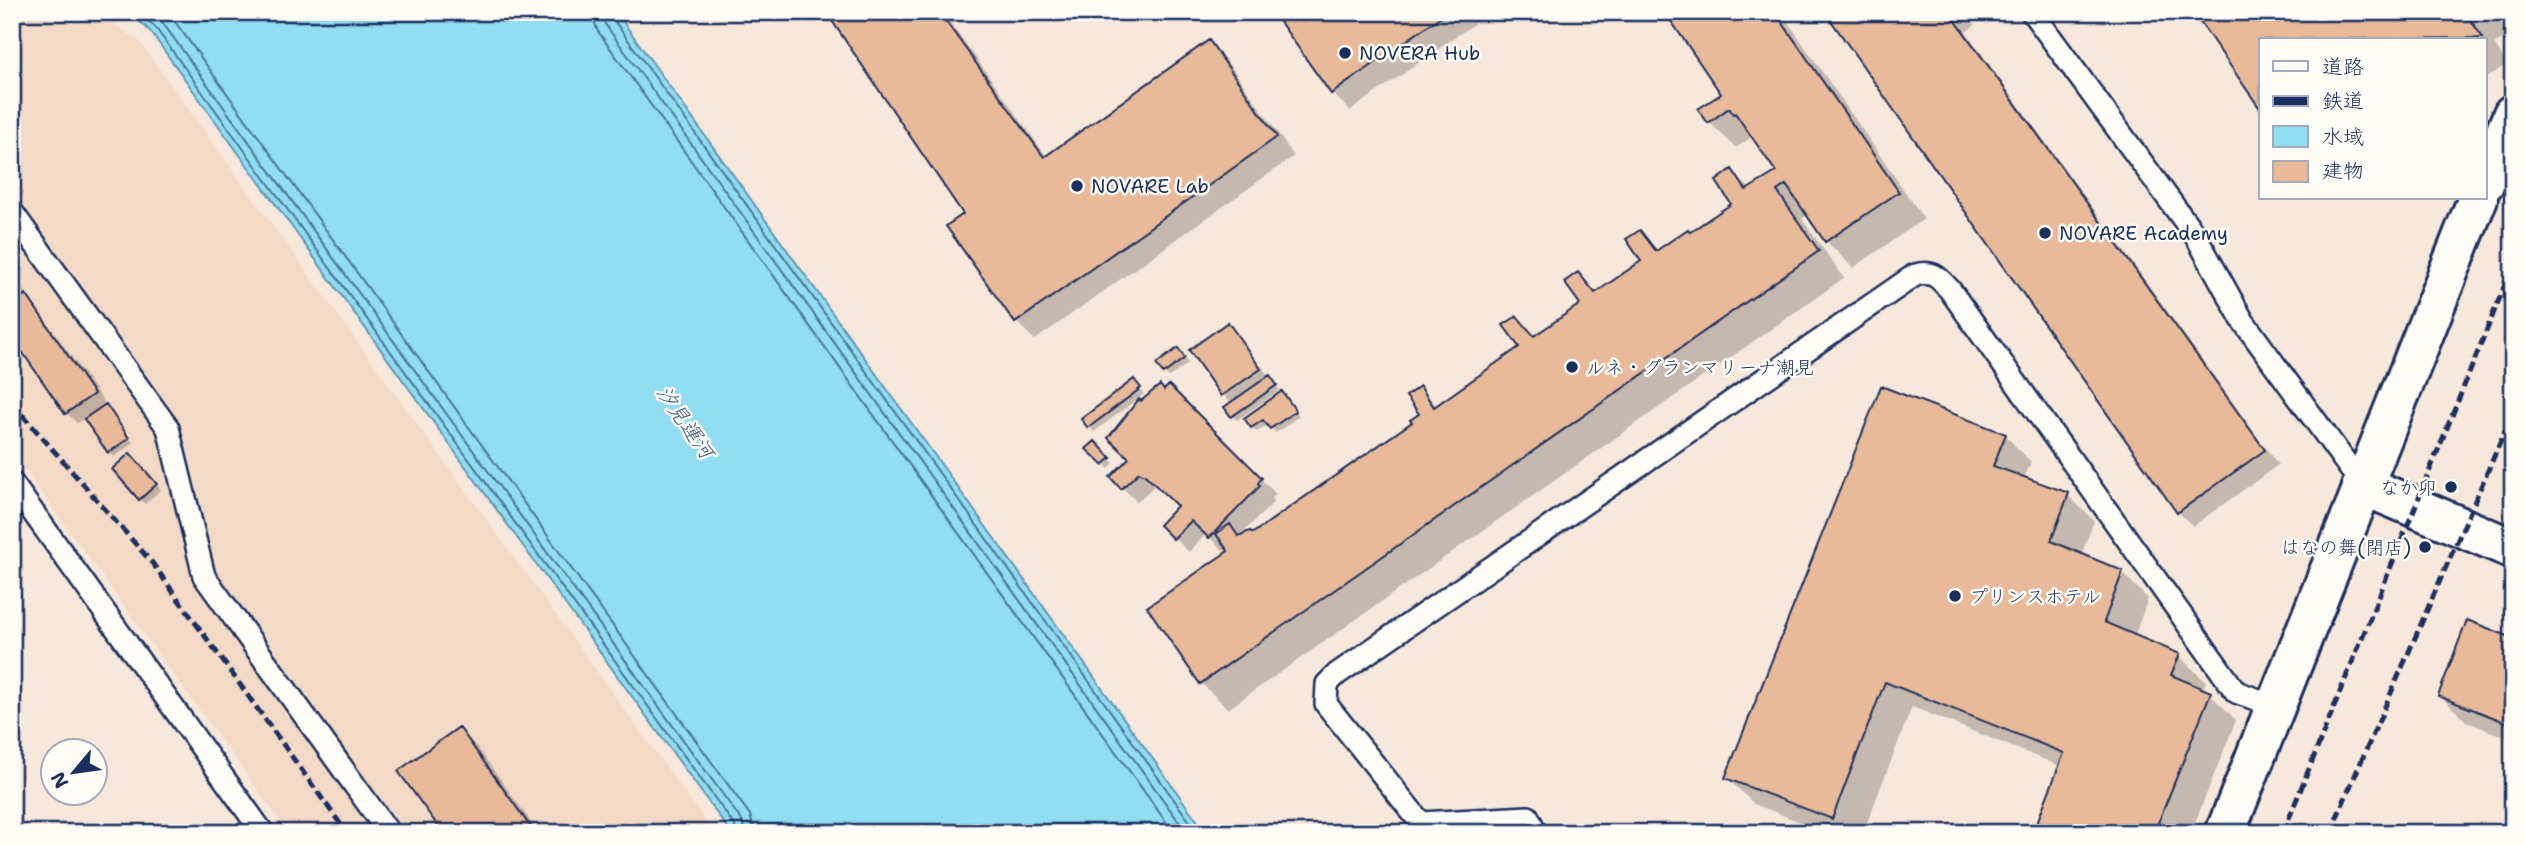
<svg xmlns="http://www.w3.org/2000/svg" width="2525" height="845" viewBox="0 0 2525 845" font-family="'Shantell Sans','Klee One',sans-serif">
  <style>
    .built { fill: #f2dac7 }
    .water { fill: #91ddf1; stroke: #6297b6; stroke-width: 2 }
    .shadow { fill: #0003 }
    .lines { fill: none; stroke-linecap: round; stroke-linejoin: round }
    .shore { stroke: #4a7599; stroke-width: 2 }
    .building { fill: #e8ba99; stroke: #1b2f5e; stroke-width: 2 }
    .service-casing { stroke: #1b2f5e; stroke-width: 26 }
    .tertiary-casing { stroke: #1b2f5e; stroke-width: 44 }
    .service { stroke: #fdfcf7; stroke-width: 21 }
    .tertiary { stroke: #fdfcf7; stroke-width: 38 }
    .rail { stroke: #1b2f5e; stroke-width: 5; stroke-dasharray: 10 5; stroke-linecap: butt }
    .poi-dot { fill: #1b2f5e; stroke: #fdfcf7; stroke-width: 2.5 }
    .labels { text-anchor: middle; stroke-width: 5; stroke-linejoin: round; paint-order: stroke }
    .poi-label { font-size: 19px; fill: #1b2f5e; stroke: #fdfcf7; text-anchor: start }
    .water-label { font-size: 21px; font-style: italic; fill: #385a83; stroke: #fdfcf7 }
  </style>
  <rect width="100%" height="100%" fill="#f7e8db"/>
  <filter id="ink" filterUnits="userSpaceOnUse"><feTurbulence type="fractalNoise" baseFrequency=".0143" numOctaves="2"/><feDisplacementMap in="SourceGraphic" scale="14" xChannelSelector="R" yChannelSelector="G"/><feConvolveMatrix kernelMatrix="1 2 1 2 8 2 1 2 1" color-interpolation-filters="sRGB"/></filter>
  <g filter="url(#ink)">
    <!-- built -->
    <path class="built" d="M 12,12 L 96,12 L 139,41 L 714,833 L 289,833 L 12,452 Z"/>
    <!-- water -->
    <path class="water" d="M 129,12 L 616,12 L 1206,833 L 731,833 L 150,31 Z"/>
    <!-- shadow -->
    <path class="shadow" d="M 828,12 L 943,12 L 1047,157 L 1209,43 L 1227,61 L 1294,156 L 1035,340 L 1016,322 L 966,215 Z
      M 1275,12 L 1491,12 L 1350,111 L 1332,93 Z
      M 1681,12 L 1781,12 L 1924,219 L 1853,268 L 1826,241 L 1808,214 L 1802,219 L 1844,278 L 1228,709 L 1201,683 L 1149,608 L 1230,551 L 1228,548 L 1224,551 L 1206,534 L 1189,552 L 1161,525 L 1179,507 L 1154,486 L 1137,502 L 1112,477 L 1131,458 L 1141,403 L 1169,387 L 1276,494 L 1271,499 L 1274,502 L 1237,538 L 1253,535 L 1414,422 L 1421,414 L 1420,389 L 1437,406 L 1521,347 L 1517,318 L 1536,337 L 1582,304 L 1578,275 L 1597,294 L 1644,262 L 1640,232 L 1659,251 L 1691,234 L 1734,204 L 1732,172 L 1750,189 L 1779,173 L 1753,136 L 1736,148 L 1709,122 L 1724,94 Z
      M 1827,12 L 1965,12 L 1975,25 L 1966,32 L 2278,465 L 2193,526 L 2178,512 Z
      M 2196,12 L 2513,12 L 2513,14 L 2500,21 L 2508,36 L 2494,44 L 2507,64 L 2485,79 L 2485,40 L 2261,40 Z
      M 12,273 L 133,443 L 114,457 L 85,418 L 77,423 L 67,413 L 12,334 Z
      M 1228,325 L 1280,390 L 1237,420 L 1232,416 L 1231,404 L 1191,350 Z
      M 1183,355 L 1188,364 L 1169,377 L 1164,373 Z
      M 1138,387 L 1144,394 L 1094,432 L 1083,419 Z
      M 1287,398 L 1299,416 L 1276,433 L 1268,424 L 1257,432 L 1252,427 Z
      M 2005,435 L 2031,462 L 2024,479 L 2068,495 L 2094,521 L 2081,556 L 2122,572 L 2148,599 L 2134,637 L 2179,656 L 2206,682 L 2202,691 L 2210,694 L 2236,720 L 2191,833 L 2035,833 L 2060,766 L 1912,707 L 1863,833 L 1828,833 L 1754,804 L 1727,778 Z
      M 1095,443 L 1114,463 L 1109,469 L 1089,449 Z
      M 135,460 L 161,490 L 145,504 L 140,499 Z
      M 2513,640 L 2513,740 L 2467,722 L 2440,696 Z
      M 458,729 L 477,747 L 539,833 L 445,833 Z
      M 2513,820 L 2513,833 L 2508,833 Z"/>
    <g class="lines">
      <!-- shore -->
      <path class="shore" d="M 139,12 L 155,27 L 735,826 L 736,833
        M 152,12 L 162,22 L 742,821 L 745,833
        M 168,12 L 750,815 L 755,833
        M 592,12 L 597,30 L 1174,833
        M 602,12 L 605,24 L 1187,833
        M 611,12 L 613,19 L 1198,833"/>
    </g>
    <!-- building -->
    <path class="building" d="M 826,12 L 939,12 L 1044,157 L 1209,40 L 1277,137 L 1015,323 L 946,226 L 963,214 Z
      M 1273,12 L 1447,12 L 1331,94 Z
      M 1678,12 L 1775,12 L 1899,192 L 1825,242 L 1786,185 L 1777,191 L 1819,251 L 1200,684 L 1147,607 L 1228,551 L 1216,534 L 1230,524 L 1238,536 L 1250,531 L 1253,533 L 1412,422 L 1410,420 L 1419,414 L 1406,396 L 1420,386 L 1434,407 L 1519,347 L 1503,325 L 1517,316 L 1534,336 L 1580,304 L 1564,282 L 1578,272 L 1595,293 L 1641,261 L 1626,239 L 1640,230 L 1656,251 L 1688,229 L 1690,232 L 1731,204 L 1716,181 L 1732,169 L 1746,190 L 1776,172 L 1735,113 L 1733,114 L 1729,108 L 1708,123 L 1698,109 L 1721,94 L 1669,18 Z
      M 1825,12 L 1958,12 L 1953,17 L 2265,450 L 2177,513 Z
      M 2193,12 L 2480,12 L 2469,18 L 2483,38 L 2261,40 L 2261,110 Z
      M 26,294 L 94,394 L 65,414 L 12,337 L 12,303 Z
      M 1228,322 L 1261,369 L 1221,396 L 1189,350 Z
      M 1178,348 L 1185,358 L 1163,374 L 1156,364 Z
      M 1270,375 L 1277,385 L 1231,417 L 1224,407 Z
      M 1134,379 L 1141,388 L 1088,428 L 1081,419 Z
      M 1160,385 L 1164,390 L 1169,385 L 1262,478 L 1258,483 L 1260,486 L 1209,538 L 1191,521 L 1173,539 L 1159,525 L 1177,506 L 1145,475 L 1139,472 L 1121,489 L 1110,477 L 1129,458 L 1108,438 L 1139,399 L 1141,401 Z
      M 1881,386 L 2006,434 L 1993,466 L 2069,493 L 2051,541 L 2123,571 L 2104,622 L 2180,654 L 2171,675 L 2211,692 L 2154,833 L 2033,833 L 2064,753 L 1885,682 L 1832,819 L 1725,778 Z
      M 1282,391 L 1296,411 L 1270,429 L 1263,420 L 1251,428 L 1244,418 Z
      M 106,404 L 129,438 L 108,453 L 84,419 Z
      M 1095,441 L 1111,458 L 1103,465 L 1086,449 Z
      M 130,453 L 157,484 L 139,500 L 112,469 Z
      M 2467,620 L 2513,638 L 2513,725 L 2438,696 Z
      M 459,727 L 535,833 L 443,833 L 398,771 Z"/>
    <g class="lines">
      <defs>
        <path id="service" d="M 2032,12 L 2197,238 L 2243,321 L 2362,485
          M 12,212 L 168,428 L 204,576 L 389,833
          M 12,483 L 263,833
          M 1536,833 L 1528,817 L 1421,823 L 1326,704 L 1327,684 L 1337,674 L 1915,275 C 1933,270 1938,277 1950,290 L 2236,692 L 2278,707"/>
        <path id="tertiary" d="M 2485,182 L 2513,114
          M 2362,485 L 2513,549
          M 2225,833 L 2478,198"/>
      </defs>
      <!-- service casing -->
      <use href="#service" class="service-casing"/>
      <!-- tertiary casing -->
      <use href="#tertiary" class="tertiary-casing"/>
      <!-- service -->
      <use href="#service" class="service"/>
      <!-- tertiary -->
      <use href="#tertiary" class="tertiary"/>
      <!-- rail -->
      <path class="rail" d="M 12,403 L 153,564 L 347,833
        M 2283,833 L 2513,265
        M 2330,833 L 2513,413"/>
    </g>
  </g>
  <!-- markers -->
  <g class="poi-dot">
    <circle cx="1345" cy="53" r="7"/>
    <circle cx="1077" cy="186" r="7"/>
    <circle cx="2045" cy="233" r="7"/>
    <circle cx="1572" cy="367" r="7"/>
    <circle cx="2451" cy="487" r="7"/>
    <circle cx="2425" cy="547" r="7"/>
    <circle cx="1955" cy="596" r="7"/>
  </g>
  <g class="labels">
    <!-- poi labels -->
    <g class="poi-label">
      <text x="1359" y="60">NOVERA Hub</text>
      <text x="1091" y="193">NOVARE Lab</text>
      <text x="2059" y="240">NOVARE Academy</text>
      <text x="1586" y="374">ルネ・グランマリーナ潮見</text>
      <text x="2437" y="494" text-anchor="end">なか卯</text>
      <text x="2411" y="554" text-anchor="end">はなの舞(閉店)</text>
      <text x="1969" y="603">プリンスホテル</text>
    </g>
    <!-- water labels -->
    <g class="water-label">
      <text transform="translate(685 422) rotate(55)" y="7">汐見運河</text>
    </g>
  </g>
  <!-- margin -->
  <rect width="2525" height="845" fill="none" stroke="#fdfcf7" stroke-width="42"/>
  <rect x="21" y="21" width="2483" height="803" fill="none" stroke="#1b2f5e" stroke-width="2.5" filter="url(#ink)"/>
  <!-- legend -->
  <rect x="2259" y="38" width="228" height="161" fill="#fdfcf7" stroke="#a3aaba" stroke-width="2"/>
  <rect x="2273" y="61" width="35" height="10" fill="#fdfcf7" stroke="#a3aaba" stroke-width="2"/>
  <text x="2322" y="74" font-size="21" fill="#1b2f5e">道路</text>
  <rect x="2273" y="96" width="35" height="10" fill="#1b2f5e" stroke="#a3aaba" stroke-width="2"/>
  <text x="2322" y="108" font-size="21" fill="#1b2f5e">鉄道</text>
  <rect x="2273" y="126" width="35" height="21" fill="#91ddf1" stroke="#a3aaba" stroke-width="2"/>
  <text x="2322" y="144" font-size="21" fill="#1b2f5e">水域</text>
  <rect x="2273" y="161" width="35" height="21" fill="#e8ba99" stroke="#a3aaba" stroke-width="2"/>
  <text x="2322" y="178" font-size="21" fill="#1b2f5e">建物</text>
  <!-- north arrow -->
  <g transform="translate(74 772) rotate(241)"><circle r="33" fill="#fdfcf7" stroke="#a3aaba" stroke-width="2"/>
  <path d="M0-5L12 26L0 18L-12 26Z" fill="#1b2f5e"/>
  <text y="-10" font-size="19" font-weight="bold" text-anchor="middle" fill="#1b2f5e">N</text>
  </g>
</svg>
